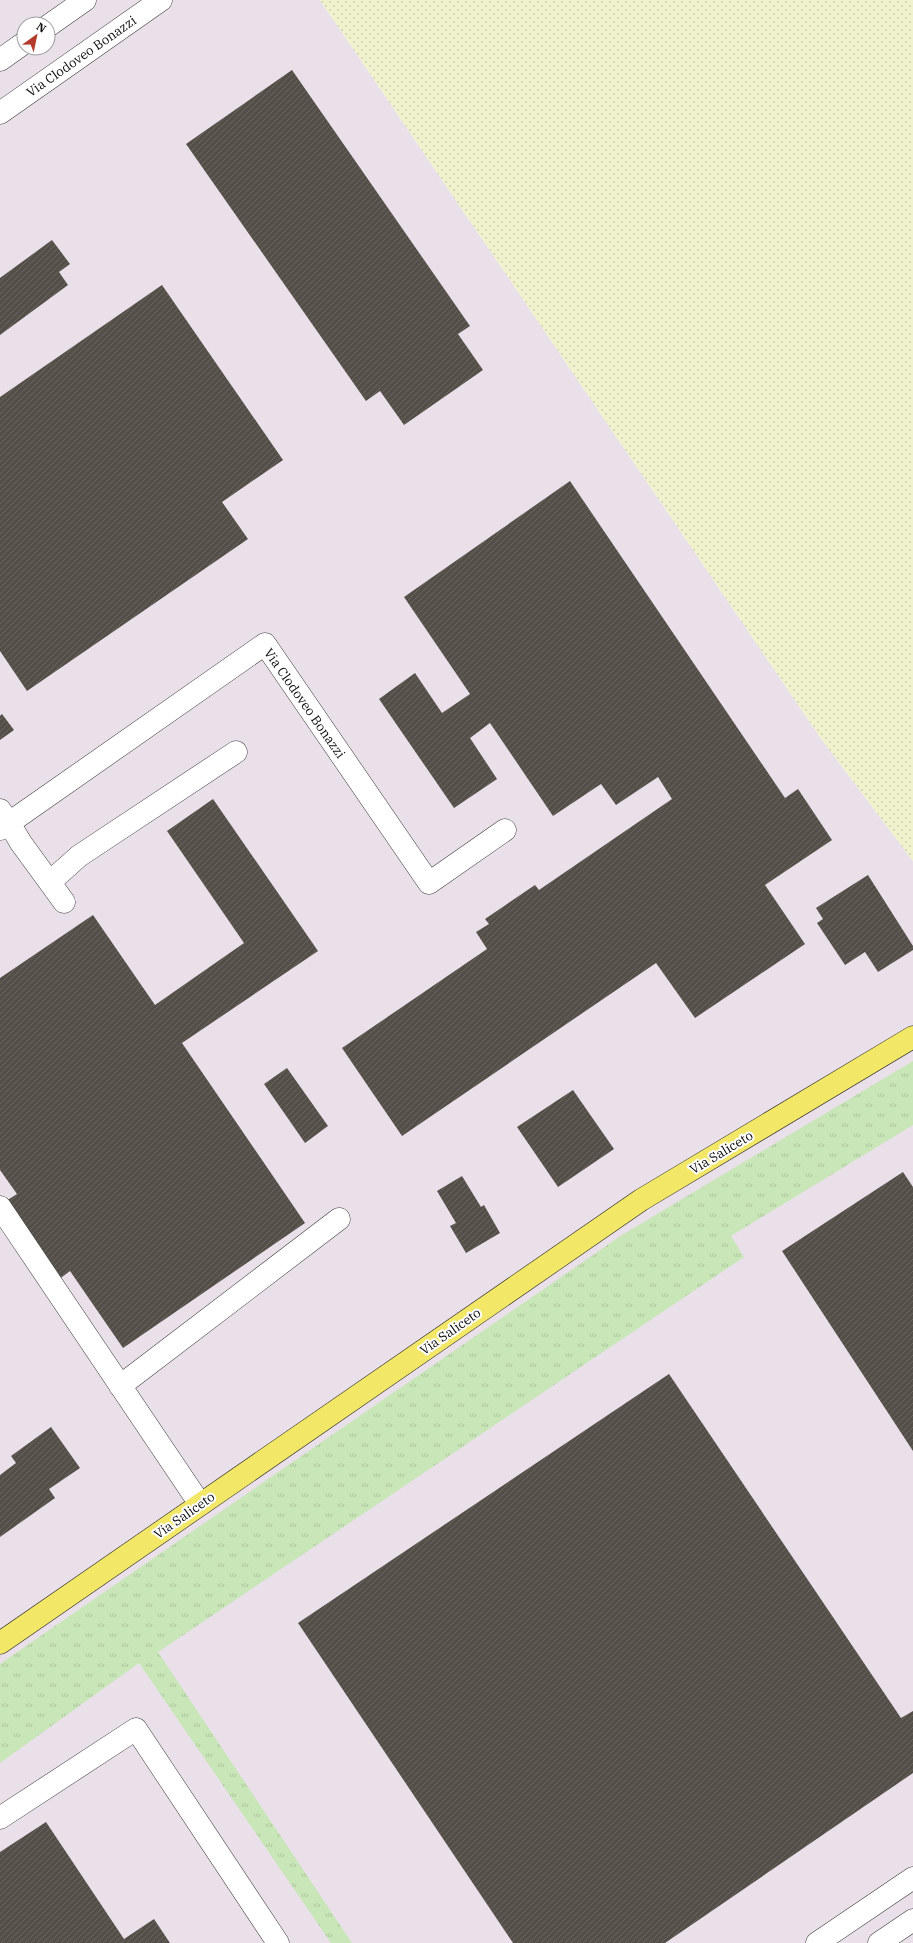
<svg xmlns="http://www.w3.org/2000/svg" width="913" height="1943" viewBox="0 0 913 1943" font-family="'IBM Plex Serif',serif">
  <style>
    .industrial { fill: #eae0ea; fill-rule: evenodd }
    .farmland { fill: url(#farmland-dots) }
    .grass { fill: url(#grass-tufts) }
    .building { fill: url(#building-hatch) }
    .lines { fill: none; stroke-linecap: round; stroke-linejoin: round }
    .minor-casing { stroke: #3e3e3e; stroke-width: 23 }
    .major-casing { stroke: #1c1c1c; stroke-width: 23 }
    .minor { stroke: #fff; stroke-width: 22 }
    .major { stroke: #f2e767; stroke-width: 22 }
    .labels { text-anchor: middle; stroke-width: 4; stroke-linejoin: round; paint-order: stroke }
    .street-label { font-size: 13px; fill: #0b0b0b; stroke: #fff }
  </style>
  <defs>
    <pattern id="farmland-dots" width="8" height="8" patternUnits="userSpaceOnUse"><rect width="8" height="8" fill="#eff2cd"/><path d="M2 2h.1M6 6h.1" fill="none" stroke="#ccceaf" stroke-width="1.8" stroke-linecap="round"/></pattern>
    <pattern id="grass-tufts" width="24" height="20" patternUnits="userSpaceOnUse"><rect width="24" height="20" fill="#c8e6b7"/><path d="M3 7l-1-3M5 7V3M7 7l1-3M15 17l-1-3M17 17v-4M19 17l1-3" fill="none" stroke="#aac49c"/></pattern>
    <pattern id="building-hatch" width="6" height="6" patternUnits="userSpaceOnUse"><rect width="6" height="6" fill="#544f48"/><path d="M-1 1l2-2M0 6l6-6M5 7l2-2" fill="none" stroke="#68645e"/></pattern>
  </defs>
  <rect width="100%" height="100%" fill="#fefdeb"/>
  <!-- industrial -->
  <path class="industrial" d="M 0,0 L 320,0 L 822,740 L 913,861 L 913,1943 L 0,1943 ZM 24,24 L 48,24 L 48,48 L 24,48 Z"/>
  <!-- farmland -->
  <path class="farmland" d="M 320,0 L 913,0 L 913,861 L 822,740 Z"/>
  <!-- grass -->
  <path class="grass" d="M 913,1061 L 913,1125 L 731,1236 L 744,1257 L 158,1652 L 352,1943 L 331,1943 L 139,1663 L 0,1763 L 0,1664 L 622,1235 Z"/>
  <!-- building -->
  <path class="building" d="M 292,70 L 470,326 L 458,334 L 483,370 L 404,425 L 380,391 L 366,401 L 186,144 Z
    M 52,240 L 70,264 L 59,272 L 68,285 L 0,335 L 0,278 Z
    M 162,285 L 283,460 L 222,502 L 248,539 L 27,691 L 0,651 L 0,397 Z
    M 570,481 L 785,798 L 798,789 L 832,840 L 765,885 L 805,944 L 695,1018 L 656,963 L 402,1136 L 342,1048 L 487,949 L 476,932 L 489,924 L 485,919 L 535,885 L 539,890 L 672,799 L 658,777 L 616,805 L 601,784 L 553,816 L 490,723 L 470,738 L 497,779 L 454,808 L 379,699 L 415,673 L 442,713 L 470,694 L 404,597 Z
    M 2,714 L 14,730 L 0,740 L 0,716 Z
    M 213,799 L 318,951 L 182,1043 L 305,1223 L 123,1348 L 70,1271 L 54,1283 L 0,1205 L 17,1194 L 0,1170 L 0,978 L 93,915 L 155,1005 L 244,943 L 167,831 Z
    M 868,875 L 913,946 L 913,950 L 878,972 L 865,952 L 845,965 L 817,923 L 823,919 L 816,908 Z
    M 287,1068 L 328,1126 L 305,1143 L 264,1084 Z
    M 573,1090 L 614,1149 L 558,1187 L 517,1127 Z
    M 903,1172 L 913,1187 L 913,1451 L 782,1251 Z
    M 462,1176 L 481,1207 L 484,1205 L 500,1233 L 466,1253 L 450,1226 L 456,1223 L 437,1191 Z
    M 669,1374 L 901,1718 L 913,1711 L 913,1773 L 665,1943 L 513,1943 L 298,1623 Z
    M 51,1427 L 80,1468 L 49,1489 L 55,1498 L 0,1537 L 0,1475 L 16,1463 L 11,1456 Z
    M 46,1822 L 124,1939 L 154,1919 L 170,1943 L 0,1943 L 0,1852 Z"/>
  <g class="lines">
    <defs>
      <path id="minor" d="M 48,26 L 85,0
        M 0,60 L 24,43
        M 0,113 L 161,0
        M 0,810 L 9,823 L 265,644 L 429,883 L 505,830
        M 0,829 L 9,823 L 21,843 L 64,902
        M 50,882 L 79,856 L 236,752
        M 0,1207 L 200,1504
        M 120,1386 L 339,1219
        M 0,1818 L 136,1729 L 278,1943
        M 817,1943 L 913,1878
        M 879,1943 L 913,1920"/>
      <path id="major" d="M 0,1643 L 641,1200 L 913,1037"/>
    </defs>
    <!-- minor casing -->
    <use href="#minor" class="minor-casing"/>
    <!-- major casing -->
    <use href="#major" class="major-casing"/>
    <!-- minor -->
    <use href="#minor" class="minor"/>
    <!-- major -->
    <use href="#major" class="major"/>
  </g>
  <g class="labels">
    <!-- street labels -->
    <g class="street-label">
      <text transform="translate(81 56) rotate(-35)" y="5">Via Clodoveo Bonazzi</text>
      <text transform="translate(305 703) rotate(55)" y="5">Via Clodoveo Bonazzi</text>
      <text transform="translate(721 1152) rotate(-31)" y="5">Via Saliceto</text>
      <text transform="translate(450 1331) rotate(-35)" y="5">Via Saliceto</text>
      <text transform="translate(184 1515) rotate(-35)" y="5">Via Saliceto</text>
    </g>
  </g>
  <!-- north arrow -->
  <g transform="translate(36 36) rotate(33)"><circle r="19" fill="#ffffff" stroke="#9d9d9d"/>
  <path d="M0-3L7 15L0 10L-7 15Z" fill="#b43b2b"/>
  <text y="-6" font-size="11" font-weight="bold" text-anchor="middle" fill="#0b0b0b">N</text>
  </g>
</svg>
